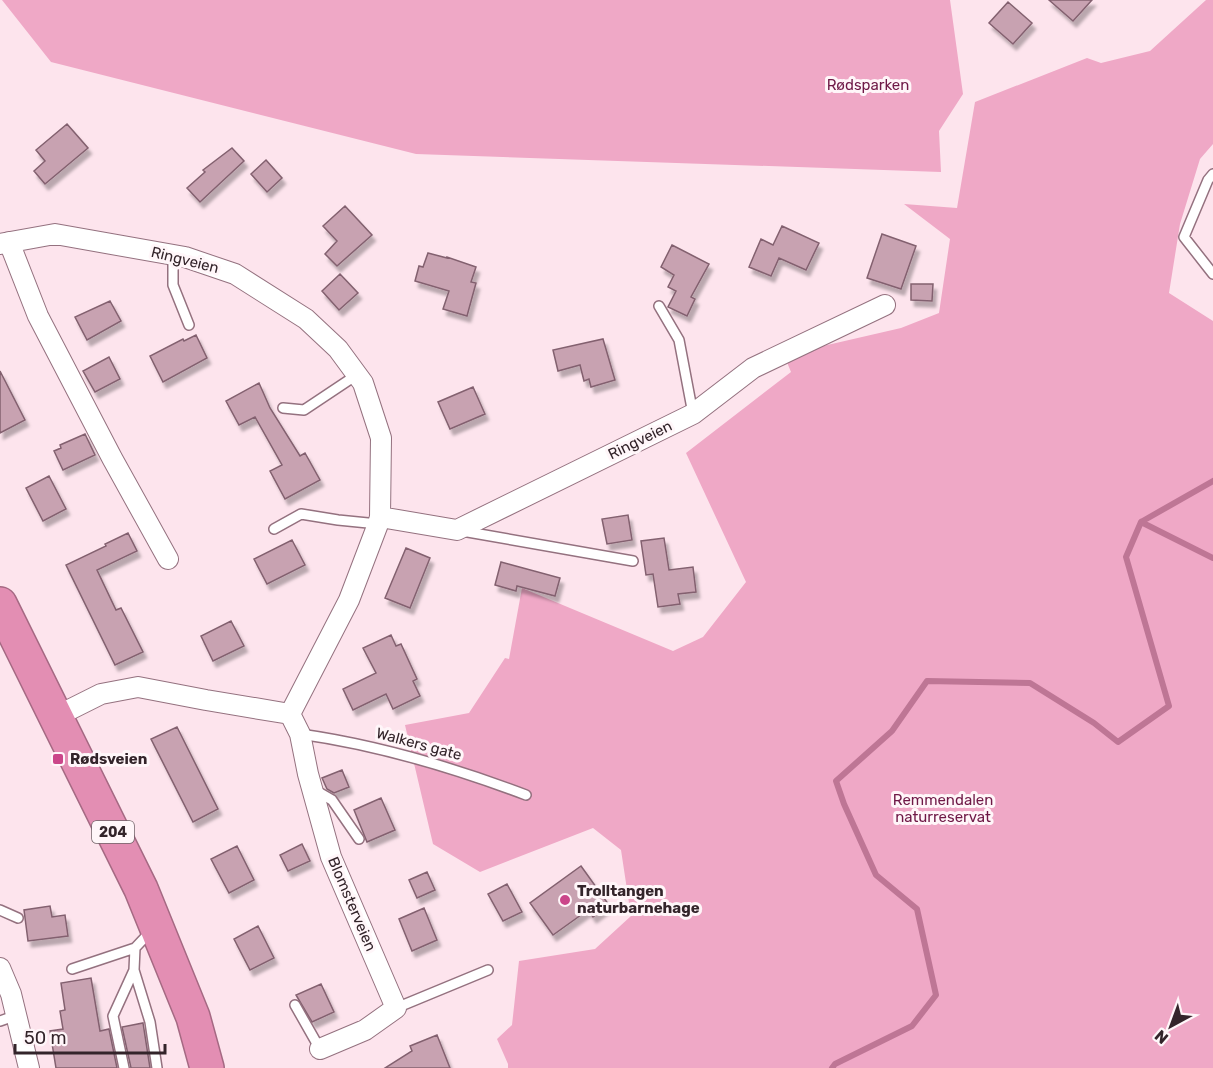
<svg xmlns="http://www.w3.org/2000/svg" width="1213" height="1068" viewBox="0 0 1213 1068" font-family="Rubik,sans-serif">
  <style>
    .green { fill: #efa8c6 }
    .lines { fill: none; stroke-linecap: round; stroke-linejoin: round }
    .stream { stroke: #be7695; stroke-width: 6 }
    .building { fill: #c8a2b1; stroke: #83616f; stroke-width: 1.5; filter: url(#shadow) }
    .lane-casing { stroke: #94717f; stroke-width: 12 }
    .street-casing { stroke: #94717f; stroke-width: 22 }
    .highway-casing { stroke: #a56983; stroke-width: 36 }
    .lane { stroke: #fff; stroke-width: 9 }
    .street { stroke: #fff; stroke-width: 20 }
    .highway { stroke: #e38eb3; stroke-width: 33 }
    .poi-dot { fill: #cb468a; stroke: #fff6f9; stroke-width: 2 }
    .labels { text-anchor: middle; stroke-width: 6; stroke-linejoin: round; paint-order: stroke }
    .shield { fill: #fff6f9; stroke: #706368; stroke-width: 1.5 }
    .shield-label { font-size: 14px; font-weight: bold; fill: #33242a }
    .park-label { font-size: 15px; fill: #6f1947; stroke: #fff6f9 }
    .street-label { font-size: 15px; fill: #33242a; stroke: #fff6f9 }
    .poi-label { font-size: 15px; font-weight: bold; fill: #33242a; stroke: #fff6f9; text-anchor: start }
  </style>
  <defs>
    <filter id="shadow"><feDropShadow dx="3.5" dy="6" stdDeviation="1.5" flood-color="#0004"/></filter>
  </defs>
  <rect width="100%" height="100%" fill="#fde4ed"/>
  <!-- green -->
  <path class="green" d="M 2,0 L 950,0 L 963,94 L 939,131 L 941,172 L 416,154 L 51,62 Z
    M 1206,0 L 1213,0 L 1213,144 L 1200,159 L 1180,224 L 1169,293 L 1213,321 L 1213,1068 L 508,1068 L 508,1064 L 497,1039 L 512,1025 L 519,961 L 595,949 L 631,916 L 621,850 L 593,828 L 480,872 L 433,844 L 405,725 L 469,713 L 505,658 L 509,659 L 522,588 L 673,651 L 703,637 L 746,582 L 686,453 L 791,372 L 784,355 L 901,328 L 939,313 L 950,239 L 904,204 L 957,208 L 975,102 L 1087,58 L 1101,63 L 1150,51 Z"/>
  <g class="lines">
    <!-- stream -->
    <path class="stream" d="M 1141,522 L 1213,558
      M 832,1068 L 835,1064 L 912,1026 L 936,995 L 917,909 L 876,875 L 844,804 L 836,781 L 892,731 L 927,681 L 1030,683 L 1094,723 L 1118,742 L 1169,706 L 1126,557 L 1141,522 L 1213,481"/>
  </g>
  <!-- building -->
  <path class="building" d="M 1049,0 L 1092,0 L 1073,21 Z
    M 1008,2 L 1032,23 L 1013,44 L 989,23 Z
    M 67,124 L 88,148 L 45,184 L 34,171 L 45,161 L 36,150 Z
    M 232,148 L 244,161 L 200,202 L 187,188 L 205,172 L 203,170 Z
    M 266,160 L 282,178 L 267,192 L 251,174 Z
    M 345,206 L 372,235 L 337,266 L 325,254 L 337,241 L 323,226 Z
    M 782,226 L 819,243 L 806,270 L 779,258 L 771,276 L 749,267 L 761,239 L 773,245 Z
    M 882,234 L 916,246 L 901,289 L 867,278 Z
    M 672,245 L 709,264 L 691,297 L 695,299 L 687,316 L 668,307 L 676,291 L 668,287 L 674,275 L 661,267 Z
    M 428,253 L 447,258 L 447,257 L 476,267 L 471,282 L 476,283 L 467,316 L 443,309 L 449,291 L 415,281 L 419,266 L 423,267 Z
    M 340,274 L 358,293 L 339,310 L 322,291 Z
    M 911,284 L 933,284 L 932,301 L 911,300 Z
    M 110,301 L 121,321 L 87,340 L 75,317 Z
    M 196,335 L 207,358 L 163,382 L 150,356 L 183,339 L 184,341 Z
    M 603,339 L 615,380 L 591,387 L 589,379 L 584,381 L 580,365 L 558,371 L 553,350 Z
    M 109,357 L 120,379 L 95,392 L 83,371 Z
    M 0,371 L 25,420 L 0,433 Z
    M 259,383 L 270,408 L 300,456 L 305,453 L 320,480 L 285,499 L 270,471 L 282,465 L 255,417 L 239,425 L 226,401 Z
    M 473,387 L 485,414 L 450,429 L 438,402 Z
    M 85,434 L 95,455 L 63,470 L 54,451 L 61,448 L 60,445 Z
    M 49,476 L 66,509 L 43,521 L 26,488 Z
    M 628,515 L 632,540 L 607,544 L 602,519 Z
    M 128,533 L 137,551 L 97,570 L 116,610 L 121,608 L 143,652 L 115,665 L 66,565 L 106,546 L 105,544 Z
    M 664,538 L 669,570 L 693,567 L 696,592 L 678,594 L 680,604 L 658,607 L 653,574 L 646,575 L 641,541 Z
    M 292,540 L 305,565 L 267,584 L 254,559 Z
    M 406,548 L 430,558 L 410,608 L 385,598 Z
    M 501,562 L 560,578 L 555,596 L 517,586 L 516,591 L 495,585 Z
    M 231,621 L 244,646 L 213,661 L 201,636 Z
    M 391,635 L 396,646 L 401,644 L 417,679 L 413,681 L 420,696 L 393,709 L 386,694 L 353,710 L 343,689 L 376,673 L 363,648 Z
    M 177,727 L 218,809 L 193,822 L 151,739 Z
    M 342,770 L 349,787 L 334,793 L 327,789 L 322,778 Z
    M 381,798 L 395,830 L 367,842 L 354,810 Z
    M 302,844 L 310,861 L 288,871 L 280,855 Z
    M 237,846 L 254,880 L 229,893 L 211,859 Z
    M 581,866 L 609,905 L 593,917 L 588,910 L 553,935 L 530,903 Z
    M 427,872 L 435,890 L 417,898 L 409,880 Z
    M 507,884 L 522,912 L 503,921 L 488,894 Z
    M 50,906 L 52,917 L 65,915 L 68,936 L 28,941 L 24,910 Z
    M 424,908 L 437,940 L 412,951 L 399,919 Z
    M 258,926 L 274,958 L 250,970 L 234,939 Z
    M 91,978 L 100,1031 L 109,1029 L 117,1068 L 56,1068 L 50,1031 L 63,1029 L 60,1011 L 65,1010 L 61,983 Z
    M 321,984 L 334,1012 L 312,1022 L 296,995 Z
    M 143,1023 L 150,1068 L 131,1068 L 122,1027 Z
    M 437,1035 L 450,1068 L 385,1068 L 412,1051 L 410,1046 Z"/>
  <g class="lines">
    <defs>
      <path id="lane" d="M 1213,174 L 1208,180 L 1184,237 L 1213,274
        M 173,255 L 173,285 L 189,325
        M 659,306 L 679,340 L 693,414
        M 283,408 L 304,410 L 358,374
        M 274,529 L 301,514 L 338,520 L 378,524
        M 462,531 L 633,561
        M 300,734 C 379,745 452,767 526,795
        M 313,789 L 332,800 L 359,839
        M 0,910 L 18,918
        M 151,931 L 135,948 L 134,970 L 150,1022 L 157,1068
        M 72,969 L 135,948
        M 295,1005 L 320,1049
        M 396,1008 L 488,970
        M 0,1021 L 17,1015
        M 124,1068 L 113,1016 L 134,970"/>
      <path id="street" d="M 9,242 L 38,316 L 112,458 L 168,559
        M 0,244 L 55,234 L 185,257 L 235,274 L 306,319 L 338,349 L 363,383 L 381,438 L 380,517 L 378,524 L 349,600 L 290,714 L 206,700 L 138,687 L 101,694 L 57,716
        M 380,517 L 457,530 L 693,414 L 753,368 L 885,305
        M 290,714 L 300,734 L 308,774 L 331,857 L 396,1008 L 365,1030 L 320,1049
        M 0,968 L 11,994 L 29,1068"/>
      <path id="highway" d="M 0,604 L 141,889 L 193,1017 L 207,1068"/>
    </defs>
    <!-- lane casing -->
    <use href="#lane" class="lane-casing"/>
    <!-- street casing -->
    <use href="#street" class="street-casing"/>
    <!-- highway casing -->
    <use href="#highway" class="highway-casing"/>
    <!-- lane -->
    <use href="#lane" class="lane"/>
    <!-- street -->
    <use href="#street" class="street"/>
    <!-- highway -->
    <use href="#highway" class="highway"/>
  </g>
  <!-- markers -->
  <g class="poi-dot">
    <rect x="52" y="753" width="12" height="12" rx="3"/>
    <circle cx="565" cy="900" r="6"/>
  </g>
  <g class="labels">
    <!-- shield labels -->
    <rect class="shield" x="92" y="821" width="42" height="22" rx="4.5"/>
    <g class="shield-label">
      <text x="113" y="837">204</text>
    </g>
    <!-- park labels -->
    <g class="park-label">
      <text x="868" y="90">Rødsparken</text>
      <text x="943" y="805">Remmendalen<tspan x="943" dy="17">naturreservat</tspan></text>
    </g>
    <!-- street labels -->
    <g class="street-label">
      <text transform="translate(185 260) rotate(14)" y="5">Ringveien</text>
      <text transform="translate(640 440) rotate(-26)" y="5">Ringveien</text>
      <text transform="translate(419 744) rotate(15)" y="5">Walkers gate</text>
      <text transform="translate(352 904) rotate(67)" y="5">Blomsterveien</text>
    </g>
    <!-- poi labels -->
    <g class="poi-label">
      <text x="70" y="764">Rødsveien</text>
      <text x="577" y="896">Trolltangen<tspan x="577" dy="17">naturbarnehage</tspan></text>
    </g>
  </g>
  <!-- north arrow -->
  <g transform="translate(1171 1026) rotate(221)" stroke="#fff6f9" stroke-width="4.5" paint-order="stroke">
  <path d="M0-4.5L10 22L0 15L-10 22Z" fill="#33242a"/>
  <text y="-9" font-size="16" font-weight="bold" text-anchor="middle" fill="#33242a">N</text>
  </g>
  <!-- scale -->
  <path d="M15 1044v9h150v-9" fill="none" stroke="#33242a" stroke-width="3"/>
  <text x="24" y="1044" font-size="18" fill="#33242a" stroke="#fff6f9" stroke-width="4.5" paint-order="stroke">50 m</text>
</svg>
